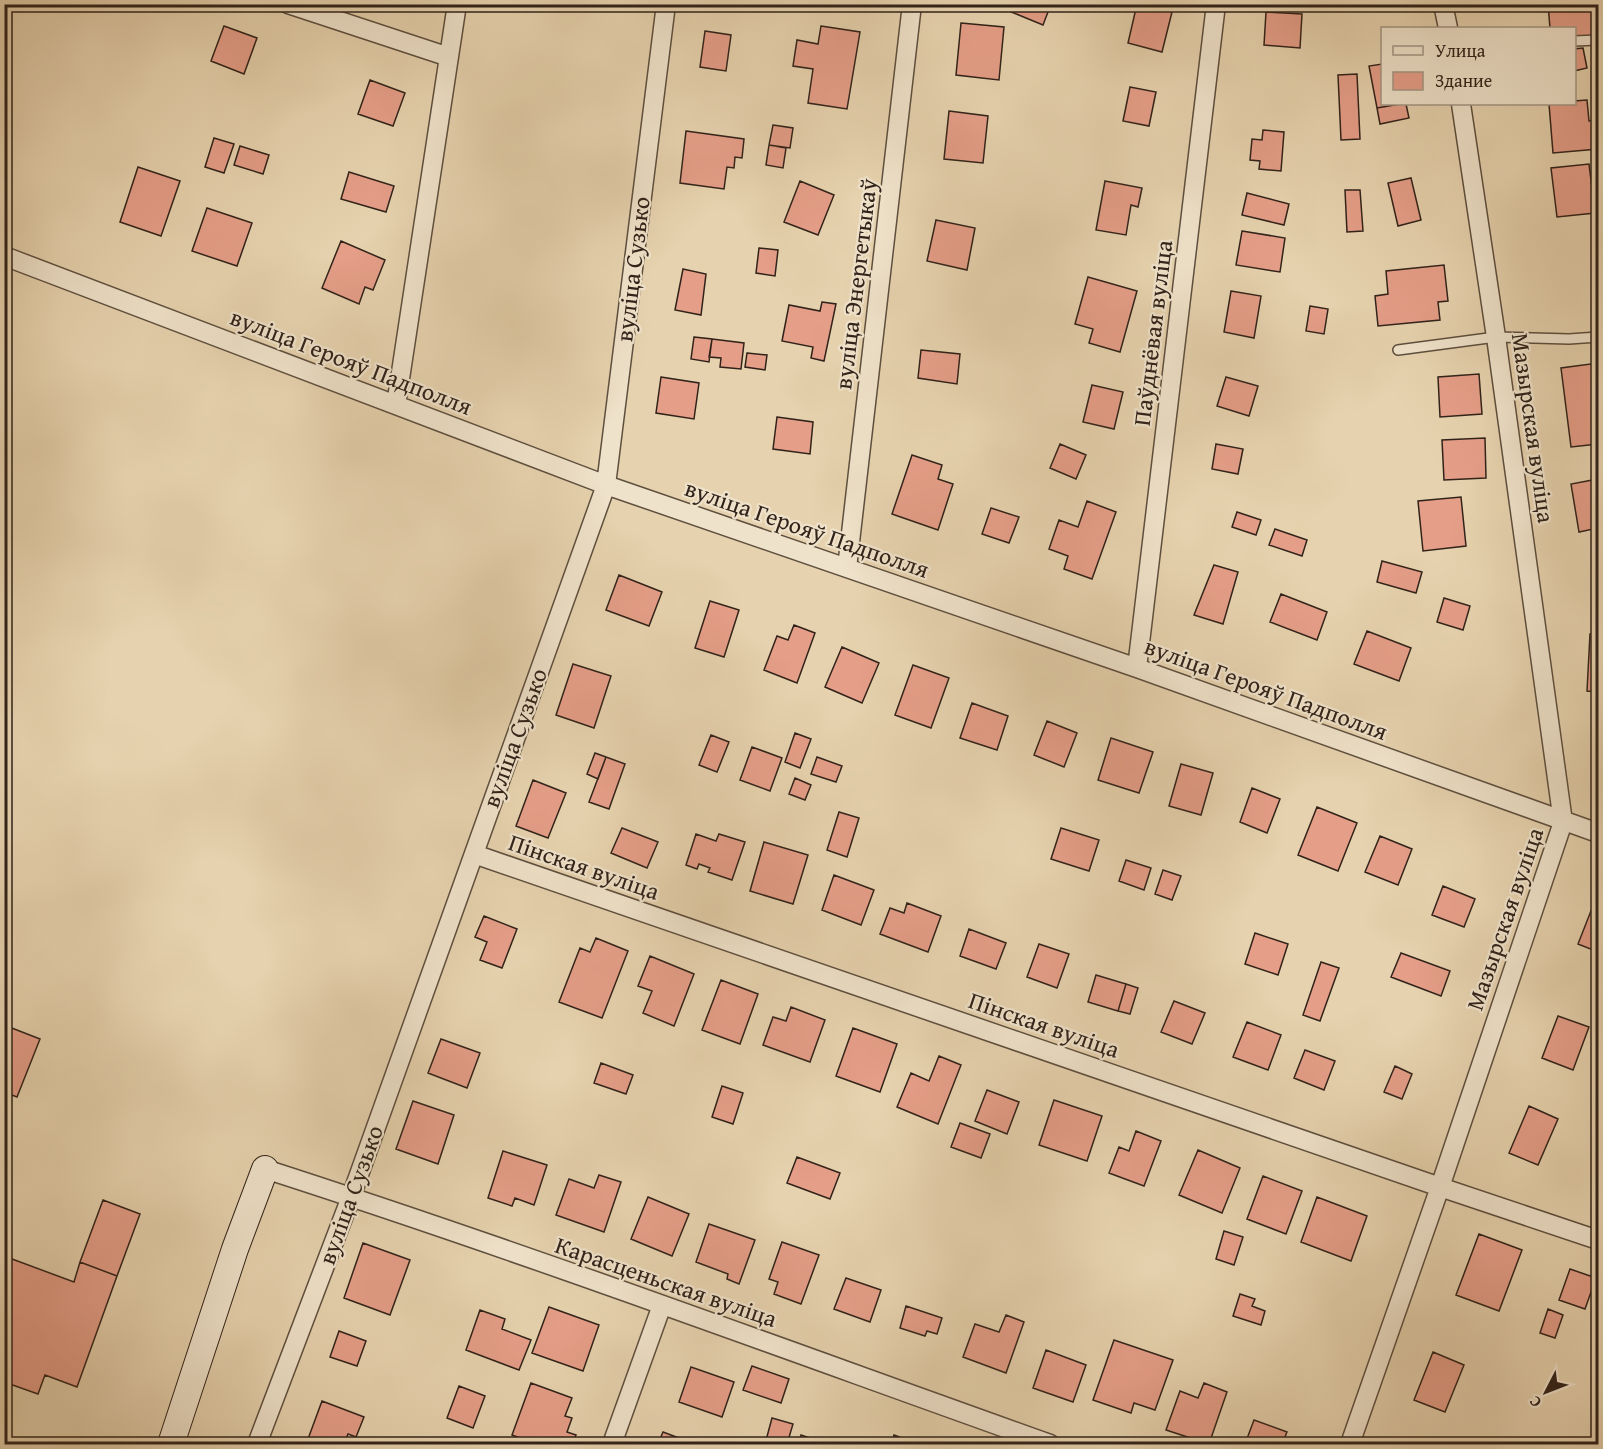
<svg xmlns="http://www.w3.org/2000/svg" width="1603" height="1449" viewBox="0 0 1603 1449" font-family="'Gentium Book Plus',serif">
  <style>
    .building { fill: #e59e88; stroke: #31231a; stroke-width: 1.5 }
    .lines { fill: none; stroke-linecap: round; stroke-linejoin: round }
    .lane-casing { stroke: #5e4f3f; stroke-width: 12 }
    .street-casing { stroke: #5e4f3f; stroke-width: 21 }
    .secondary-casing { stroke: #31231a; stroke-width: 28 }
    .lane { stroke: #efe2ca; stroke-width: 9 }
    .street { stroke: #efe2ca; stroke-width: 18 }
    .secondary { stroke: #efe2ca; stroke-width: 26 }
    .labels { text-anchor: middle; stroke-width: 4.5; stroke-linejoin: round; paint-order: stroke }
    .street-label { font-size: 24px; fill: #31231a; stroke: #efe2ca }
  </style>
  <rect width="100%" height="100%" fill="#e6d2ae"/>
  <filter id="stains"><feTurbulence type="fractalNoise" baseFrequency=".00333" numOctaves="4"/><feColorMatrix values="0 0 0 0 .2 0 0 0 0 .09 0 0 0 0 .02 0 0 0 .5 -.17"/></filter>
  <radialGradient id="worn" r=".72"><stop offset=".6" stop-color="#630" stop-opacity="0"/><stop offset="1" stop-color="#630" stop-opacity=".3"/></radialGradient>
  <!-- building -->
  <path class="building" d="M 1012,4 L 1051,4 L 1043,25 L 1009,11 Z
    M 1137,4 L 1172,12 L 1162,52 L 1128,43 Z
    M 1355,4 L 1377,4 L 1356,10 Z
    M 1548,4 L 1596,4 L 1598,35 L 1574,37 L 1574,28 L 1550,28 Z
    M 1266,12 L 1302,14 L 1300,48 L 1264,45 Z
    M 961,23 L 1004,27 L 999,80 L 956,75 Z
    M 224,26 L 257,38 L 244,74 L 211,61 Z
    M 821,26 L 860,32 L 847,109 L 808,103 L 813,69 L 793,66 L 797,40 L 818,44 Z
    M 705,31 L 731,35 L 726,71 L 700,67 Z
    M 1583,48 L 1587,68 L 1574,71 L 1574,49 Z
    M 1382,64 L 1382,104 L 1400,104 L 1377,108 L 1369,66 Z
    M 1357,74 L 1360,139 L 1341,140 L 1338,75 Z
    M 370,80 L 405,93 L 393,126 L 358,114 Z
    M 1130,87 L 1156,92 L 1149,126 L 1123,121 Z
    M 1587,100 L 1589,121 L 1598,120 L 1598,149 L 1553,153 L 1549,104 L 1574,104 L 1574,101 Z
    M 1400,104 L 1406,104 L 1409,118 L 1380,124 L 1377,108 Z
    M 949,111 L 988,116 L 983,163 L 944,159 Z
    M 773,125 L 793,128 L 790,148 L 769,145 Z
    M 1263,130 L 1284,132 L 1281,171 L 1259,169 L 1260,161 L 1250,160 L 1252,139 L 1262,140 Z
    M 686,131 L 744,139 L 742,158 L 735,157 L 734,168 L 727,167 L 724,189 L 680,183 Z
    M 214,138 L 234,144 L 224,173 L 205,167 Z
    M 769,145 L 786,148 L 783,168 L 766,165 Z
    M 240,146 L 269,155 L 263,174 L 234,165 Z
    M 1589,164 L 1595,213 L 1557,217 L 1551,168 Z
    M 138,167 L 180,181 L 161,236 L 120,222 Z
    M 349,172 L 394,186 L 386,212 L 341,199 Z
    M 1411,178 L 1421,220 L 1398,226 L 1388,183 Z
    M 800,181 L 834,195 L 818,235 L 784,222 Z
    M 1105,181 L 1142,188 L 1138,207 L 1131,205 L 1126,235 L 1096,230 Z
    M 1345,190 L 1360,190 L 1363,231 L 1347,232 Z
    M 1247,193 L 1289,204 L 1284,225 L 1242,215 Z
    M 207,208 L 252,223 L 237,266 L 192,251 Z
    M 936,220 L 975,228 L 967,270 L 927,261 Z
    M 1242,231 L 1285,238 L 1280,272 L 1236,265 Z
    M 341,241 L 385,260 L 373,290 L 365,287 L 359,304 L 322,288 Z
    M 759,248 L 778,250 L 775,276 L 756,273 Z
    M 1444,265 L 1448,301 L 1438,302 L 1440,320 L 1378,326 L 1375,296 L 1388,294 L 1386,271 Z
    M 683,269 L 706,274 L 701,315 L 675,310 Z
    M 1088,277 L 1137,291 L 1120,352 L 1089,343 L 1093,329 L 1075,324 Z
    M 1231,291 L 1261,296 L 1254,338 L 1224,332 Z
    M 822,302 L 836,304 L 824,361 L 811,358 L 813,347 L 782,341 L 789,305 L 820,311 Z
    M 1310,306 L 1328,309 L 1324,334 L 1306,331 Z
    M 694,337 L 712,339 L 709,362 L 691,359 Z
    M 712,339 L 744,343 L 741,369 L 720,367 L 721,358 L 709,357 Z
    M 921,350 L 960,354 L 957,384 L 918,378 Z
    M 747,353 L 767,355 L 765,370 L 745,367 Z
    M 1598,363 L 1598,444 L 1571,447 L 1561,368 Z
    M 1479,374 L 1482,414 L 1440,417 L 1438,377 Z
    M 661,377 L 699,383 L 694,419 L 656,413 Z
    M 1226,377 L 1258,386 L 1249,416 L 1217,406 Z
    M 1092,385 L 1123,392 L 1114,429 L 1083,422 Z
    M 777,417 L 813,422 L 810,454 L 773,449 Z
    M 1485,438 L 1486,478 L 1444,480 L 1442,440 Z
    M 1060,444 L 1086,455 L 1076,479 L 1050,468 Z
    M 1216,444 L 1243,449 L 1238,474 L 1212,469 Z
    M 912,455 L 942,465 L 938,479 L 953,484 L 938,530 L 892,514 Z
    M 1598,479 L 1598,528 L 1579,532 L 1571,484 Z
    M 1461,497 L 1466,546 L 1423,551 L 1418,501 Z
    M 1087,501 L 1116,512 L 1092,579 L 1064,569 L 1068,556 L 1049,549 L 1059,520 L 1078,527 Z
    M 991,508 L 1019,517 L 1009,543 L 982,534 Z
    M 1237,512 L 1261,520 L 1256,535 L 1232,527 Z
    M 1275,529 L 1307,540 L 1302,556 L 1269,545 Z
    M 1382,561 L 1422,572 L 1416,593 L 1377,582 Z
    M 1214,565 L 1238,572 L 1223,624 L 1194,615 Z
    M 619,575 L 662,592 L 649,626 L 606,610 Z
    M 1281,594 L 1327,612 L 1317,640 L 1270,622 Z
    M 1444,598 L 1470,606 L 1463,630 L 1437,622 Z
    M 710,601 L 739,610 L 724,657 L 695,648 Z
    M 794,625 L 815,633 L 797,683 L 764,670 L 777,636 L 788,640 Z
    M 1367,631 L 1411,648 L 1399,681 L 1354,664 Z
    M 1590,634 L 1598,634 L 1598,692 L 1587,691 Z
    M 842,647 L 879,663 L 862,703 L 825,687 Z
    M 573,664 L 611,676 L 594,728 L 556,715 Z
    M 913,665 L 949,678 L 931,728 L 895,715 Z
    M 972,703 L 1008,716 L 997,750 L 960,738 Z
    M 1047,721 L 1077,733 L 1064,767 L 1034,755 Z
    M 795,733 L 811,739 L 800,768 L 785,762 Z
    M 711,735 L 729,742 L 717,772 L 699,765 Z
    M 1111,738 L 1153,752 L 1139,793 L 1098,780 Z
    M 752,747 L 782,758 L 770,791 L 740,780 Z
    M 595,753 L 606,757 L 598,779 L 587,774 Z
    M 606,757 L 625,764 L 609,809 L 589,802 Z
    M 817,757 L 842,766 L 836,782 L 811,774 Z
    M 1181,764 L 1213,773 L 1201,815 L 1169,806 Z
    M 795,778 L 811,785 L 805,800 L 789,794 Z
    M 533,780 L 566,793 L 548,838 L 516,826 Z
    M 1252,788 L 1280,799 L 1267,833 L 1240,822 Z
    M 1317,807 L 1357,823 L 1338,871 L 1298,855 Z
    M 839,812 L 859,818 L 847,857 L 827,850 Z
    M 622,828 L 658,842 L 647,868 L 611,853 Z
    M 1061,828 L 1099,840 L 1089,871 L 1051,859 Z
    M 696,834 L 716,841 L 719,834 L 745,842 L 732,880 L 708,872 L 710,868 L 699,864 L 697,869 L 686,865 Z
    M 1380,836 L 1412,849 L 1398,885 L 1365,872 Z
    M 764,842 L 808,855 L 793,904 L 750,891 Z
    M 1126,860 L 1151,868 L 1144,890 L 1119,881 Z
    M 1163,870 L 1181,876 L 1172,900 L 1155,894 Z
    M 834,875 L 874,890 L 861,925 L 822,910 Z
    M 1443,886 L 1475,899 L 1464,927 L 1432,915 Z
    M 1598,893 L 1598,952 L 1578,944 Z
    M 907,903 L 941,916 L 928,952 L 880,934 L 890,908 L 904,913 Z
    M 484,916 L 517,929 L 502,968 L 480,960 L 487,942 L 475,937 Z
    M 969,929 L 1006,943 L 996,969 L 960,956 Z
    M 1255,933 L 1288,944 L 1278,975 L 1245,964 Z
    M 596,938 L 628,951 L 602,1018 L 559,1002 L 580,948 L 590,952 Z
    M 1039,944 L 1069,954 L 1057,988 L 1027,977 Z
    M 1401,953 L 1450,971 L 1441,996 L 1391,977 Z
    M 650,956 L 694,974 L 674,1026 L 643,1013 L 652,991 L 638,986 Z
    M 1321,962 L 1339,968 L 1320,1021 L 1303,1015 Z
    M 1096,975 L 1126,984 L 1118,1011 L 1088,1002 Z
    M 721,980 L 758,994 L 740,1044 L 702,1030 Z
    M 1126,984 L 1138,988 L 1130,1014 L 1118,1011 Z
    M 1174,1001 L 1205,1013 L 1192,1044 L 1161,1032 Z
    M 791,1007 L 825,1020 L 810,1062 L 763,1045 L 773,1017 L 786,1021 Z
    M 1558,1016 L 1589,1027 L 1573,1070 L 1542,1058 Z
    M 1247,1022 L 1281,1035 L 1268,1070 L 1233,1057 Z
    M 4,1025 L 40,1039 L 17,1097 L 4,1092 Z
    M 853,1028 L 897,1044 L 880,1092 L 836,1076 Z
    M 441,1039 L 480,1053 L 467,1088 L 428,1073 Z
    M 1305,1050 L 1335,1061 L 1324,1090 L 1294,1078 Z
    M 939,1056 L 961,1065 L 938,1124 L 897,1107 L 911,1073 L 929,1081 Z
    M 601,1063 L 633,1075 L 626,1094 L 594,1083 Z
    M 1395,1066 L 1412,1074 L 1402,1099 L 1384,1092 Z
    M 722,1086 L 743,1093 L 733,1124 L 712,1117 Z
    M 987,1090 L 1019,1102 L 1007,1134 L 975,1121 Z
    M 1054,1100 L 1102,1116 L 1087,1161 L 1039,1145 Z
    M 413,1101 L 454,1115 L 438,1164 L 396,1149 Z
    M 1529,1106 L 1558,1119 L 1538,1165 L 1509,1153 Z
    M 960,1123 L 990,1134 L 981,1158 L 951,1147 Z
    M 1136,1131 L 1161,1141 L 1144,1186 L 1109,1173 L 1119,1147 L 1129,1151 Z
    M 1198,1150 L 1240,1168 L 1222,1213 L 1179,1195 Z
    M 503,1151 L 547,1165 L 534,1205 L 515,1198 L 512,1206 L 488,1198 Z
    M 797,1157 L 840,1173 L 830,1199 L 787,1183 Z
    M 599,1175 L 621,1182 L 604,1232 L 556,1215 L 569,1179 L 594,1188 Z
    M 1263,1176 L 1302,1191 L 1286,1234 L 1247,1219 Z
    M 648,1197 L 689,1214 L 672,1256 L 631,1239 Z
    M 1317,1197 L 1367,1216 L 1351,1261 L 1301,1242 Z
    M 103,1200 L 140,1214 L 117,1276 L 80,1262 Z
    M 709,1224 L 755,1240 L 739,1284 L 727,1279 L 728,1274 L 696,1262 Z
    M 1224,1231 L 1243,1237 L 1234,1265 L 1216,1259 Z
    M 1479,1234 L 1522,1250 L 1499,1311 L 1456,1295 Z
    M 782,1242 L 819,1255 L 801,1304 L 774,1294 L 778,1282 L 769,1279 Z
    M 363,1243 L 410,1260 L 390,1315 L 344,1298 Z
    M 4,1256 L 74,1282 L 80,1262 L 117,1276 L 77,1387 L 45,1375 L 38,1394 L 4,1382 Z
    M 1570,1269 L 1596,1278 L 1585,1309 L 1559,1300 Z
    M 846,1278 L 881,1290 L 870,1322 L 834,1309 Z
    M 1240,1294 L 1255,1299 L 1252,1306 L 1265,1311 L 1261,1325 L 1233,1316 Z
    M 906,1306 L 942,1318 L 937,1334 L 927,1331 L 925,1336 L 900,1328 Z
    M 549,1307 L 599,1325 L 583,1371 L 532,1353 Z
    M 1548,1309 L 1563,1315 L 1555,1338 L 1540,1333 Z
    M 480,1310 L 505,1319 L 502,1329 L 531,1340 L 519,1370 L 466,1350 Z
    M 1006,1315 L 1024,1322 L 1006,1373 L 963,1357 L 975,1324 L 999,1332 Z
    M 339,1331 L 366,1341 L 357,1366 L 330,1357 Z
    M 1114,1340 L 1173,1360 L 1155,1410 L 1134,1403 L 1131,1413 L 1093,1400 Z
    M 1046,1350 L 1086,1365 L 1073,1402 L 1033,1388 Z
    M 1433,1352 L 1464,1365 L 1445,1412 L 1414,1400 Z
    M 752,1366 L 789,1379 L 781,1403 L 743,1390 Z
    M 691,1367 L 734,1382 L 722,1417 L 679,1402 Z
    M 531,1383 L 572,1398 L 565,1416 L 572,1418 L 567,1432 L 576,1435 L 572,1444 L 536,1444 L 512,1435 Z
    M 1204,1383 L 1227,1392 L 1209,1444 L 1166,1430 L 1180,1391 L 1198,1398 Z
    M 459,1386 L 485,1396 L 473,1428 L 447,1418 Z
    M 322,1401 L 364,1417 L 356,1437 L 348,1434 L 344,1444 L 323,1444 L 308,1439 Z
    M 1598,1404 L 1598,1426 L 1592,1424 Z
    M 772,1418 L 793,1424 L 787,1444 L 765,1444 Z
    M 1254,1420 L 1287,1432 L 1282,1444 L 1245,1444 Z
    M 663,1432 L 695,1444 L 658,1444 Z
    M 801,1435 L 813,1439 L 812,1444 L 798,1444 Z
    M 894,1435 L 919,1444 L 891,1444 Z"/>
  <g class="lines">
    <defs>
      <path id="lane" d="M 1574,41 L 1598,40
        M 1398,350 L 1496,337 L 1569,339 L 1598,337"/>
      <path id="street" d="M 288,4 L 449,57
        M 1443,4 L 1448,28
        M 4,256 L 606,485 L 1137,668 L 1598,833
        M 396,405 L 457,4
        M 847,568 L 912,4
        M 1137,668 L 1216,4
        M 474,854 L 1440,1187 L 1598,1240
        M 265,1169 C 529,1254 789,1351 1050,1444
        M 257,1444 L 351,1197 L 606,485 L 666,4
        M 612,1444 L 662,1305
        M 1350,1444 L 1440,1187 L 1563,822 L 1496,337 L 1461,104"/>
      <path id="secondary" d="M 171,1444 L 235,1249 L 265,1169"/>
    </defs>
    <!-- lane casing -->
    <use href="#lane" class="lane-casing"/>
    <!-- street casing -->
    <use href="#street" class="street-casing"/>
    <!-- secondary casing -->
    <use href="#secondary" class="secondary-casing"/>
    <!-- lane -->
    <use href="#lane" class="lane"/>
    <!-- street -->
    <use href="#street" class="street"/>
    <!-- secondary -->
    <use href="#secondary" class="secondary"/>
  </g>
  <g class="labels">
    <!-- street labels -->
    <g class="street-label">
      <text transform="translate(633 269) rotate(-83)" y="8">вуліца Сузько</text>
      <text transform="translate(856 284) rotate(-83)" y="8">вуліца Энергетыкаў</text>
      <text transform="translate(1153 333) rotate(-83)" y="8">Паўднёвая вуліца</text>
      <text transform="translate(351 362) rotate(21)" y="8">вуліца Герояў Падполля</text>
      <text transform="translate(1533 428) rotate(82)" y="8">Мазырская вуліца</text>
      <text transform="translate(807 529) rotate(19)" y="8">вуліца Герояў Падполля</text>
      <text transform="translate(1266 689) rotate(20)" y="8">вуліца Герояў Падполля</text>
      <text transform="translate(515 738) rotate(-70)" y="8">вуліца Сузько</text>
      <text transform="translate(584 867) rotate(19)" y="8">Пінская вуліца</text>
      <text transform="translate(1505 919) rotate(-71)" y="8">Мазырская вуліца</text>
      <text transform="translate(1044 1025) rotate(19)" y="8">Пінская вуліца</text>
      <text transform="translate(351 1195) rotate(-70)" y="8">вуліца Сузько</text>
      <text transform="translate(666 1282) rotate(19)" y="8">Карасценьская вуліца</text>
    </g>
  </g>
  <!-- margin -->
  <rect width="1603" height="1449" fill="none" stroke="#e6d2ae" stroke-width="24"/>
  <rect x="6" y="6" width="1591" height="1437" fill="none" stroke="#31231a" stroke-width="3"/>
  <rect x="12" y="12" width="1579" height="1425" fill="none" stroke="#31231a" stroke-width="1.5"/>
  <!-- legend -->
  <rect x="1381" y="27" width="195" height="78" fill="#efe2ca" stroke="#a39684" stroke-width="1.5"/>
  <rect x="1393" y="46" width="30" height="9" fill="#efe2ca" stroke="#a39684" stroke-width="1.5"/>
  <text x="1435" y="57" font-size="18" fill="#31231a">Улица</text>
  <rect x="1393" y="72" width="30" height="18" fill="#e59e88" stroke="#a39684" stroke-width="1.5"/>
  <text x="1435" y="87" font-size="18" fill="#31231a">Здание</text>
  <!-- north arrow -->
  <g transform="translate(1546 1392) rotate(228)" stroke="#efe2ca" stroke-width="4.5" paint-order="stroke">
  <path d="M0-4.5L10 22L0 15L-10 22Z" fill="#31231a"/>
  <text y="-9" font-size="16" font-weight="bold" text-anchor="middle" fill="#31231a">С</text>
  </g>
  <rect width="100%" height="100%" filter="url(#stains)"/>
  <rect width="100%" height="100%" fill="url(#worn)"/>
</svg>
